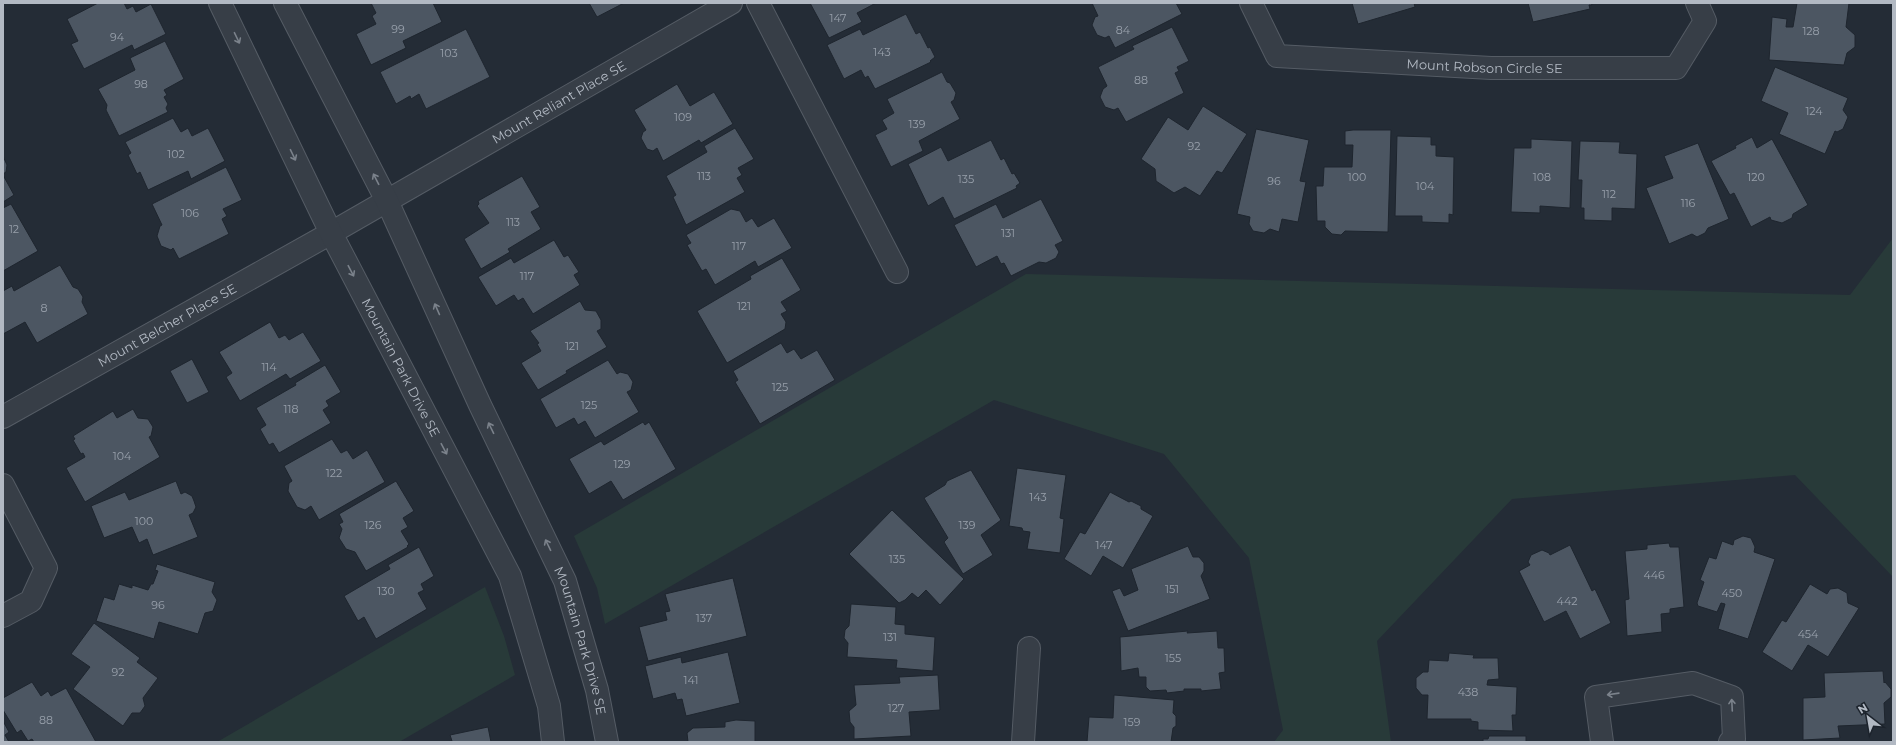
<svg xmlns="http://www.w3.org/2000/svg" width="1896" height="745" viewBox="0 0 1896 745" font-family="Montserrat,sans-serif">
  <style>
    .green { fill: #283a39 }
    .building { fill: #4c5662; stroke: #1e252e }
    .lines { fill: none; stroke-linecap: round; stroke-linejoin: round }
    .minor-casing { stroke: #555c65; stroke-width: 24 }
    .tertiary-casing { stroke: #555c65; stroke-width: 24 }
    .minor { stroke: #373e47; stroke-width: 22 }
    .tertiary { stroke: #373e47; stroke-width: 22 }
    .oneway { stroke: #7b828b }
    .labels { text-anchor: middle; stroke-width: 4; stroke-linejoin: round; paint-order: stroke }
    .number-label { font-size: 11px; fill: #98a0ab }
    .street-label { font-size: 13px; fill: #b2b9c3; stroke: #1c232c }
  </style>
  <rect width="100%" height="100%" fill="#242c36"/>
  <!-- green -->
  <path class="green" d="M 1893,238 L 1893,577 L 1795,475 L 1512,499 L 1377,641 L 1391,742 L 1274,742 L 1283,730 L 1249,558 L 1164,454 L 994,400 L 605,624 L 597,588 L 574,536 L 1026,274 L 1850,295 Z
    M 485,587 L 504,636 L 515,675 L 399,742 L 217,742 Z"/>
  <!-- building -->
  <path class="building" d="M 98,3 L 124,3 L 127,9 L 133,6 L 136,12 L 151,4 L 166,34 L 134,50 L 132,45 L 84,69 L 71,44 L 78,41 L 67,19 Z
    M 371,3 L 433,3 L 442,22 L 403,41 L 406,48 L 371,65 L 356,34 L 376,24 L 372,16 L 376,13 Z
    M 589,3 L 624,3 L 597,17 Z
    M 810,3 L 876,3 L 857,13 L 862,22 L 829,38 Z
    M 1092,3 L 1176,3 L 1182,14 L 1115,48 L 1109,36 L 1105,38 L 1097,35 L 1092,25 L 1095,17 L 1098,16 Z
    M 1352,3 L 1414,3 L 1415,7 L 1358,24 Z
    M 1528,3 L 1591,3 L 1592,5 L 1589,5 L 1590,9 L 1533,22 Z
    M 1797,3 L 1849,3 L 1846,27 L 1855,35 L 1855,47 L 1847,53 L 1844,65 L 1769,60 L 1772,17 L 1787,19 L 1786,27 L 1793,27 Z
    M 906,14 L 916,34 L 920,32 L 928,48 L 930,47 L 935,57 L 930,61 L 931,62 L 875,89 L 868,76 L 865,78 L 861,70 L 844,79 L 827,45 L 860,29 L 863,35 Z
    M 1172,27 L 1189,61 L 1177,67 L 1179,71 L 1175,73 L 1184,93 L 1126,122 L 1118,108 L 1114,110 L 1105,107 L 1100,97 L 1103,89 L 1107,86 L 1098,67 L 1134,49 L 1132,46 Z
    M 466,29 L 490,77 L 426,109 L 419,94 L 411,99 L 410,96 L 396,104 L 380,72 Z
    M 165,41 L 184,79 L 164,90 L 167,95 L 164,97 L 168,104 L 166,108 L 168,112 L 119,136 L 106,110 L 107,105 L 98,89 L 135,70 L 130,58 Z
    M 1775,67 L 1848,98 L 1843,110 L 1848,117 L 1843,129 L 1837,132 L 1835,131 L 1825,154 L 1779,134 L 1788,113 L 1761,101 Z
    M 942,72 L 947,82 L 950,83 L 956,93 L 954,100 L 951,102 L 960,119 L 919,141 L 923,151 L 891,167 L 875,135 L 887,129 L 882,120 L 894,113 L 887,99 Z
    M 677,84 L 690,106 L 714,92 L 733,124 L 701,143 L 699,140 L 663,161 L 657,148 L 653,151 L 647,149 L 641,138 L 643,132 L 646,130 L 634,110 Z
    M 1203,106 L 1247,134 L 1222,173 L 1217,171 L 1200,196 L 1185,187 L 1174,193 L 1156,181 L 1155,169 L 1141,159 L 1168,117 L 1188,130 Z
    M 173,118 L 181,132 L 188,128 L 192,136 L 208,128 L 225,161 L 191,179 L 188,171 L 148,190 L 140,172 L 137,174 L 128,155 L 131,153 L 125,142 Z
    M 735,128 L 754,159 L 738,168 L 742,175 L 737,178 L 745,192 L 686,225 L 673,197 L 676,195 L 666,176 L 707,152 L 704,146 Z
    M 1256,129 L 1309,140 L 1300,181 L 1306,182 L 1298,222 L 1282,219 L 1279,232 L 1270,229 L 1264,233 L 1253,231 L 1249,224 L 1250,217 L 1237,214 Z
    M 1353,130 L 1391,130 L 1388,232 L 1345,231 L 1341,235 L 1332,234 L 1325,227 L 1325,221 L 1317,221 L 1316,186 L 1323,186 L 1324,167 L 1352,167 L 1353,145 L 1345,145 L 1345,131 Z
    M 1397,136 L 1431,137 L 1431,145 L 1436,145 L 1436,156 L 1454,157 L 1453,215 L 1449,214 L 1449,223 L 1422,222 L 1422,216 L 1395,216 Z
    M 1752,137 L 1757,148 L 1772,139 L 1808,205 L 1793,214 L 1792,218 L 1782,223 L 1771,220 L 1770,217 L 1751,227 L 1734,193 L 1730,195 L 1711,161 L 1736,148 L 1735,146 Z
    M 1531,139 L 1572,141 L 1570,208 L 1540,206 L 1540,213 L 1511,212 L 1514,148 L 1531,148 Z
    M 991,140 L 1001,160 L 1004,158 L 1012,174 L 1014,173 L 1020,183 L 1016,186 L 1017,188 L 954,219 L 943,197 L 928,206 L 908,164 L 941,147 L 948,161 Z
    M 1580,141 L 1620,142 L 1619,153 L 1637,154 L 1635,209 L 1612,208 L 1612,221 L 1584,220 L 1584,208 L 1581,208 L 1582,180 L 1578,180 Z
    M 1698,143 L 1729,219 L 1708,228 L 1705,233 L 1697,237 L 1692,234 L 1669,244 L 1646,188 L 1673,178 L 1664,156 Z
    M 3,156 L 7,165 L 6,172 L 3,174 Z
    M 226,167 L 242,200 L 223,209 L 227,216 L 222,219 L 229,234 L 179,259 L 173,248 L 171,250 L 161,246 L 157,236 L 160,226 L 162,225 L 152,204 Z
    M 3,175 L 14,195 L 3,202 Z
    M 522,176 L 540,207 L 531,212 L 541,229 L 508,249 L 510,252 L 481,269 L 464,239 L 489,223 L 477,206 L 479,204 L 478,201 Z
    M 1041,199 L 1063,241 L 1055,245 L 1059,252 L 1056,258 L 1046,263 L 1039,262 L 1011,276 L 1004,263 L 1001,264 L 997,256 L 976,267 L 954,225 L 996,204 L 1003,218 Z
    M 11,204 L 38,251 L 3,271 L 3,208 Z
    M 731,209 L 740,211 L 746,222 L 752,218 L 758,227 L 774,218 L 792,248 L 758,267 L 755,261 L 715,285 L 706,269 L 702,271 L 687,245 L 691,243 L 686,235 Z
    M 554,240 L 564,257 L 568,255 L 579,272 L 574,275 L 580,285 L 533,314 L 523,298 L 518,301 L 514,295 L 496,306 L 478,277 L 511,258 L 514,263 Z
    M 782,258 L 801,290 L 781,302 L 787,311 L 781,314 L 786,322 L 785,329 L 727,363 L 697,311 L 751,279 L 750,276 Z
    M 60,265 L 73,287 L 78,289 L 83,297 L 82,302 L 88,314 L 37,343 L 25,322 L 3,334 L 3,291 L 12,286 L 14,291 Z
    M 580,301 L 585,310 L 596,311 L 601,320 L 601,329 L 597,331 L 607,347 L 566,371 L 567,373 L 538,390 L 521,363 L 541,351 L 537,344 L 539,343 L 530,331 Z
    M 270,322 L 279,338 L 285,335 L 289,340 L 303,332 L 321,361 L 290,379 L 286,374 L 240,401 L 226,377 L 232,373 L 219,352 Z
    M 781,343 L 787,353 L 794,349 L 801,359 L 817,350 L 835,380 L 760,424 L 735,382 L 738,380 L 733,371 Z
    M 192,359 L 209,392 L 187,403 L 170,371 Z
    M 608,360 L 617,374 L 620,372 L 628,374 L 633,382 L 631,390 L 627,392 L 639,412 L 595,438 L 585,421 L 578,425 L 574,418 L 556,428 L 540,399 Z
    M 325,365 L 341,392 L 326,401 L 329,406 L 323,410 L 331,423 L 279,453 L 273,443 L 269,445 L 260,429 L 266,425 L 256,408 L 296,385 L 295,383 Z
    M 133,409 L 138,418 L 148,419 L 153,427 L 151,436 L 149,437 L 160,457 L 85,502 L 66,468 L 85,457 L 83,453 L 81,454 L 73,440 L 75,439 L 73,436 L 113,411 L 117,418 Z
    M 643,422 L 645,425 L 649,422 L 676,469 L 623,500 L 611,481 L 589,494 L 569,459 L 601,441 L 604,445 Z
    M 332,439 L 341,453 L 347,450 L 353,459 L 367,450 L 385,482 L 319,520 L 311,506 L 305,510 L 297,507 L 288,491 L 289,483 L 292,481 L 284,466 Z
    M 1017,468 L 1066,475 L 1060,518 L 1064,519 L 1060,553 L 1027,549 L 1030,532 L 1023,531 L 1022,528 L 1009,526 Z
    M 971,470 L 1001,520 L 981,535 L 993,555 L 963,574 L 944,542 L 948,538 L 924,498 L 945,485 L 947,481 Z
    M 176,481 L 181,494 L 185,492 L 192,496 L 194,501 L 196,507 L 193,513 L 189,515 L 198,537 L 153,555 L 147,539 L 139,543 L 132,527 L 104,538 L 91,506 L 125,492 L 129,500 Z
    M 396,481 L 414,511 L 403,518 L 408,527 L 401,531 L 409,544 L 407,546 L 408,547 L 366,571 L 355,552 L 346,549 L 339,538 L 342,529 L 339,524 L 343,522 L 339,514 Z
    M 1110,492 L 1129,502 L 1131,501 L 1141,506 L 1141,509 L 1153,516 L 1123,568 L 1103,556 L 1091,576 L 1064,559 L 1080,532 L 1085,534 Z
    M 892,510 L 964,579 L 940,605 L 926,590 L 918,598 L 912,593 L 905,600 L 899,603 L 849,554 Z
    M 1743,536 L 1751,538 L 1755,547 L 1754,552 L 1775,559 L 1748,639 L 1718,629 L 1725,604 L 1721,603 L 1717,612 L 1698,606 L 1697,603 L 1704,582 L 1700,580 L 1709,557 L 1716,559 L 1722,541 L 1733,545 L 1734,540 Z
    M 1669,543 L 1670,547 L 1679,547 L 1684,607 L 1670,609 L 1670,613 L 1661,614 L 1662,632 L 1627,636 L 1625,600 L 1629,599 L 1625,551 L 1647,549 L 1647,545 Z
    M 1570,545 L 1592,591 L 1595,589 L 1611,623 L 1580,639 L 1566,611 L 1544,622 L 1519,571 L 1530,565 L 1528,562 L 1531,555 L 1542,550 L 1549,553 L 1550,555 Z
    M 1188,546 L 1193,557 L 1199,557 L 1204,563 L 1204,571 L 1201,576 L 1210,599 L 1128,631 L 1112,591 L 1120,588 L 1124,596 L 1138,590 L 1131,569 Z
    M 419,547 L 434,576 L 421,584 L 424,590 L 418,593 L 427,609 L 376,639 L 364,617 L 358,621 L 344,596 L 390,569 L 388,565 Z
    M 157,564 L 215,582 L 212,592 L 217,600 L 213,611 L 205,613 L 198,634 L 159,622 L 154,639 L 96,621 L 104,597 L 114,600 L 119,584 L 132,588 L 132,585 L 148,590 L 151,584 L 153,584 L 158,571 L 155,570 Z
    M 733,578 L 747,636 L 648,661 L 639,627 L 667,620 L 665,612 L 670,611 L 665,594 Z
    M 1810,584 L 1827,594 L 1830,589 L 1838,588 L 1847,593 L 1848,603 L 1859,608 L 1828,657 L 1808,645 L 1792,671 L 1762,652 L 1782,620 L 1786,622 Z
    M 851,604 L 896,607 L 895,624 L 905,625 L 905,634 L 935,637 L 933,671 L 896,668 L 897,660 L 847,657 L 848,643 L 844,638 L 845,630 L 849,626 Z
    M 94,623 L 140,658 L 137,662 L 158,678 L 143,698 L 145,706 L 140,713 L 132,713 L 123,726 L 73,689 L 90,667 L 71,654 Z
    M 1188,631 L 1187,633 L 1217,631 L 1218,648 L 1224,648 L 1225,672 L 1219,673 L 1221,689 L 1201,691 L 1201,689 L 1184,689 L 1184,691 L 1167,693 L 1166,690 L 1150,691 L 1146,687 L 1146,677 L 1139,677 L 1138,668 L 1121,671 L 1120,637 Z
    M 728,652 L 740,703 L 686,716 L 682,699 L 677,700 L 675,693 L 653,699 L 645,666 L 681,657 L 682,663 Z
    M 1449,653 L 1474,655 L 1473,658 L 1498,658 L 1499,679 L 1488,680 L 1487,685 L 1517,687 L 1516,715 L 1512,715 L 1513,731 L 1478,730 L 1478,722 L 1471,721 L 1471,719 L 1427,719 L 1428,695 L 1422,695 L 1416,688 L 1416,678 L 1423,672 L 1428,672 L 1429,660 L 1448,661 Z
    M 1883,671 L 1884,683 L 1885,682 L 1891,689 L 1891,697 L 1884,703 L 1885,724 L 1838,726 L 1840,738 L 1803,740 L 1803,698 L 1825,697 L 1824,673 Z
    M 938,675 L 940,710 L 909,712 L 911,736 L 854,739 L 854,727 L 850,722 L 849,711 L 856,705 L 854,685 L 900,683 L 899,677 Z
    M 32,682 L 41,696 L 48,691 L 51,696 L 66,688 L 96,742 L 34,742 L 32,739 L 28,741 L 21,730 L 17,733 L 3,710 L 3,698 Z
    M 1114,695 L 1174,700 L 1173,713 L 1176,716 L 1176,726 L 1173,728 L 1171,742 L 1087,742 L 1089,717 L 1113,718 Z
    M 736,720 L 755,721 L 755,742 L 688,742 L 687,733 L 693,728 L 725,727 L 725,722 Z
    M 3,721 L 9,732 L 5,735 L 9,742 L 3,742 Z
    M 488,727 L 491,742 L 446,742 L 452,741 L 450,735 Z
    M 1489,736 L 1526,736 L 1526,742 L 1483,742 L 1483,739 L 1488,739 Z"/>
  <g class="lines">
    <defs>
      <g id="minor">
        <path d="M 758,3 L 897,272"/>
        <path id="s1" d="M 1251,3 L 1277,56 L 1491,68 L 1676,68 L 1705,21 L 1697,3"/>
        <path id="s2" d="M 3,417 L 331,233 L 731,3"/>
        <path d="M 3,485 L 46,568 L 31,601 L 3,616"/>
        <path d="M 1023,742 L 1029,648"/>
        <path d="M 1602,742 L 1596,697 L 1693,683 L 1732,697 L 1734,739 L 1730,742"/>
      </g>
      <g id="tertiary">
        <path id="s3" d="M 220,3 L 331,233 L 510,576 L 549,706 L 553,742"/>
        <path id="s4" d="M 285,3 L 387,201 L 480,405 L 565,581 L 597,690 L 607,742"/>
      </g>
    </defs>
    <!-- minor casing -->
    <use href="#minor" class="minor-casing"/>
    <!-- tertiary casing -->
    <use href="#tertiary" class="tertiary-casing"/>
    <!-- minor -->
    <use href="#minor" class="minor"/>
    <!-- tertiary -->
    <use href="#tertiary" class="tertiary"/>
  </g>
  <!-- one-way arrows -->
  <defs><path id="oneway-shaft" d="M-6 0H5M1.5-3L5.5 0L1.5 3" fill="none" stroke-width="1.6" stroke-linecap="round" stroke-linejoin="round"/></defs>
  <g class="oneway">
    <use href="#oneway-shaft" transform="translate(237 38) rotate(64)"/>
    <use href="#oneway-shaft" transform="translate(293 155) rotate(64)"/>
    <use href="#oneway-shaft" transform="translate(376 179) rotate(-117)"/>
    <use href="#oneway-shaft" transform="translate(351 271) rotate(62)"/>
    <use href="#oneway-shaft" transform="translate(437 309) rotate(-114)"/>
    <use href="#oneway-shaft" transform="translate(491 428) rotate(-116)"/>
    <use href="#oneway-shaft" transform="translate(444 449) rotate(62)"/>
    <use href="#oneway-shaft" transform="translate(548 545) rotate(-116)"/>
    <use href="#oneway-shaft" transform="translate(1613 694) rotate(172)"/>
    <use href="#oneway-shaft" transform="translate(1732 705) rotate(-93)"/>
  </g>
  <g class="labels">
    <!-- number labels -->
    <g class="number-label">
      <text x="838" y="22">147</text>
      <text x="398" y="33">99</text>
      <text x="1123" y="34">84</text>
      <text x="1811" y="35">128</text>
      <text x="117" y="41">94</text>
      <text x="882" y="56">143</text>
      <text x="449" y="57">103</text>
      <text x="1141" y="84">88</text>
      <text x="141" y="88">98</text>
      <text x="1814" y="115">124</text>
      <text x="683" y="121">109</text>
      <text x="917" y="128">139</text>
      <text x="1194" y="150">92</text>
      <text x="176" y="158">102</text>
      <text x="704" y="180">113</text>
      <text x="1357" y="181">100</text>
      <text x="1542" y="181">108</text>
      <text x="1756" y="181">120</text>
      <text x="966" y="183">135</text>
      <text x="1274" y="185">96</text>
      <text x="1425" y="190">104</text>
      <text x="1609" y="198">112</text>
      <text x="1688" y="207">116</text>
      <text x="190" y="217">106</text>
      <text x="513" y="226">113</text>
      <text x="14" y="233">12</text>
      <text x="1008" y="237">131</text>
      <text x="739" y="250">117</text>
      <text x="527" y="280">117</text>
      <text x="744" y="310">121</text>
      <text x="44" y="312">8</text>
      <text x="572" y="350">121</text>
      <text x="269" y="371">114</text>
      <text x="780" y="391">125</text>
      <text x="589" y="409">125</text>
      <text x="291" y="413">118</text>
      <text x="122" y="460">104</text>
      <text x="622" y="468">129</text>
      <text x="334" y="477">122</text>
      <text x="1038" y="501">143</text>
      <text x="144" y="525">100</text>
      <text x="373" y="529">126</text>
      <text x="967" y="529">139</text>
      <text x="1104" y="549">147</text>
      <text x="897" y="563">135</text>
      <text x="1654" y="579">446</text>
      <text x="1172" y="593">151</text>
      <text x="386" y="595">130</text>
      <text x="1732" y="597">450</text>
      <text x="1567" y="605">442</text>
      <text x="158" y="609">96</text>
      <text x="704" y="622">137</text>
      <text x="1808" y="638">454</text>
      <text x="890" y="641">131</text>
      <text x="1173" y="662">155</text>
      <text x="118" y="676">92</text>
      <text x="691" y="684">141</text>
      <text x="1468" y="696">438</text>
      <text x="896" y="712">127</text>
      <text x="46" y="724">88</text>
      <text x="1132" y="726">159</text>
    </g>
    <!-- street labels -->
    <g class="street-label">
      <text dy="5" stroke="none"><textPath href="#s1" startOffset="267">Mount Robson Circle SE</textPath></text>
      <text dy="5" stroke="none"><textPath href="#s2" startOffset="639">Mount Reliant Place SE</textPath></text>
      <text dy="5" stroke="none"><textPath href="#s2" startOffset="188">Mount Belcher Place SE</textPath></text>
      <text dy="5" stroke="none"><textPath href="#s3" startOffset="407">Mountain Park Drive SE</textPath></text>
      <text dy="5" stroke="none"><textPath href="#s4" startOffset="704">Mountain Park Drive SE</textPath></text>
    </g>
  </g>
  <!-- border -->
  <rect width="1896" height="745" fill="none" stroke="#b2b9c3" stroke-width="8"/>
  <!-- north arrow -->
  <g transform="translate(1868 717) rotate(329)" stroke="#1c232c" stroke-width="3" paint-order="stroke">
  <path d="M0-3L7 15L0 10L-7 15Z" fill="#b2b9c3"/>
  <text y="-6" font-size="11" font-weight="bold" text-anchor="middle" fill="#b2b9c3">N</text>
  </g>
</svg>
